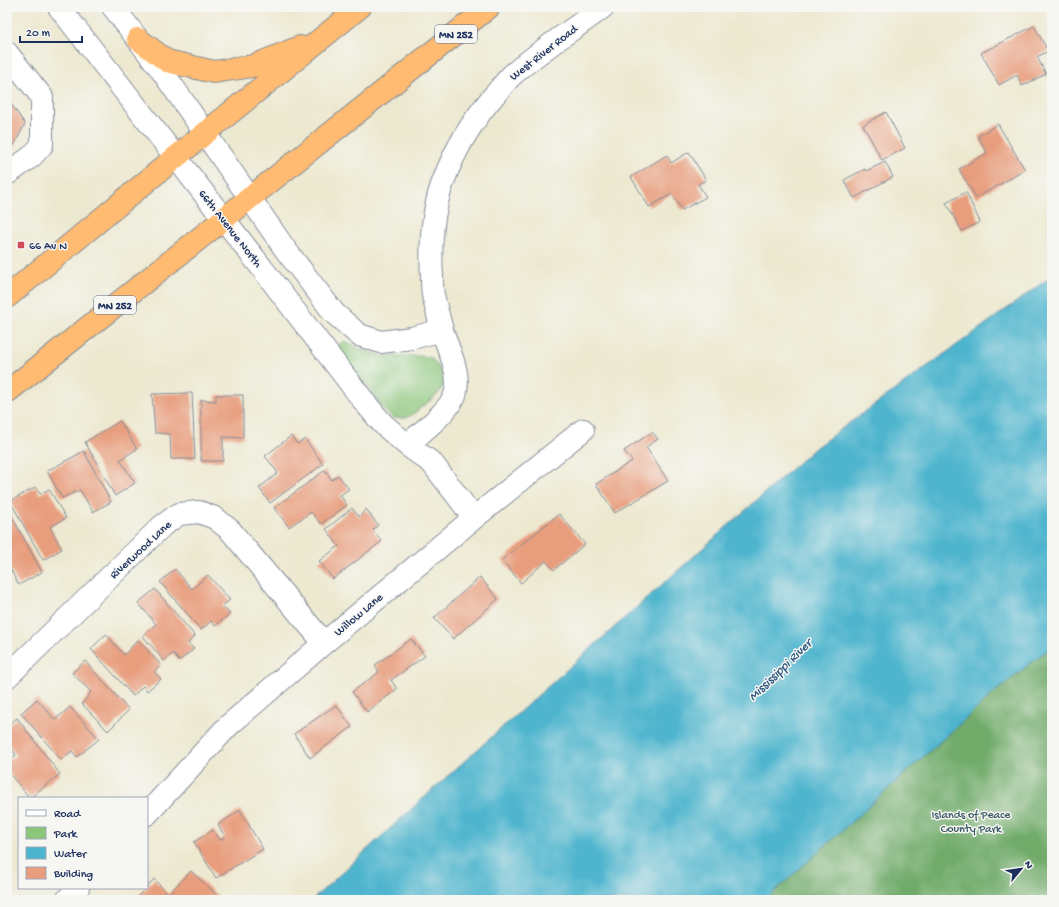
<svg xmlns="http://www.w3.org/2000/svg" width="1059" height="907" viewBox="0 0 1059 907" font-family="'Gochi Hand',sans-serif">
  <style>
    .green { fill: #8cc67b; stroke: #547a6c }
    .forest { fill: #71ab6b; stroke: #466d64 }
    .water { fill: #4fb5ce; stroke: #357296 }
    .building { fill: #e89d7d }
    .lines { fill: none; stroke-linecap: round; stroke-linejoin: round }
    .minor-casing { stroke: #848c98; stroke-width: 24 }
    .highway-casing { stroke: #848c98; stroke-width: 24 }
    .minor { stroke: #fff; stroke-width: 22 }
    .highway { stroke: #ffbb71; stroke-width: 22 }
    .poi-dot { fill: #d1495b; stroke: #f6f6f2; stroke-width: 1.5 }
    .labels { text-anchor: middle; stroke-width: 3; stroke-linejoin: round; paint-order: stroke }
    .shield { fill: #f6f6f2; stroke: #5d6b8a; stroke-width: 1 }
    .shield-label { font-size: 11px; font-weight: bold; fill: #1b2f5e }
    .street-label { font-size: 12px; fill: #1b2f5e; stroke: #f6f6f2 }
    .poi-label { font-size: 12px; fill: #1b2f5e; stroke: #f6f6f2; text-anchor: start }
    .park-label { font-size: 12px; fill: #3d5c67; stroke: #f6f6f2 }
    .water-label { font-size: 13px; font-style: italic; fill: #2b5780; stroke: #f6f6f2 }
  </style>
  <rect width="100%" height="100%" fill="#f6f6f2"/>
  <filter id="ink" filterUnits="userSpaceOnUse"><feTurbulence type="fractalNoise" baseFrequency=".025" numOctaves="2"/><feDisplacementMap in="SourceGraphic" scale="8" xChannelSelector="R" yChannelSelector="G"/><feConvolveMatrix kernelMatrix="1 2 1 2 8 2 1 2 1" color-interpolation-filters="sRGB"/></filter>
  <filter id="wash" filterUnits="userSpaceOnUse"><feTurbulence type="fractalNoise" baseFrequency=".012" numOctaves="4" result="noise"/><feDisplacementMap in="SourceGraphic" scale="16" xChannelSelector="R" yChannelSelector="G"/><feGaussianBlur stdDeviation="0.9" result="paint"/><feColorMatrix in="noise" values="0 0 0 0 0 0 0 0 0 0 0 0 0 0 0 0 0 1.4 0 .05"/><feComposite in="paint" operator="in"/></filter>
  <g filter="url(#wash)">
    <rect width="100%" height="100%" fill="#ede9d1"/>
    <!-- green -->
    <path class="green" d="M 344,341 L 365,351 L 383,356 L 421,356 L 431,358 L 442,372 L 444,385 L 437,395 L 413,414 L 406,418 L 394,418 L 386,412 L 336,347 Z"/>
    <!-- forest -->
    <path class="forest" d="M 1052,646 L 1052,900 L 765,900 L 996,691 Z"/>
    <!-- water -->
    <path class="water" d="M 1052,276 L 1052,646 L 996,691 L 765,900 L 312,900 L 431,791 L 815,448 Z"/>
    <g id="blocks">
      <!-- building -->
      <path class="building" d="M 1034,26 L 1048,51 L 1037,57 L 1046,74 L 1022,86 L 1017,75 L 999,85 L 981,53 Z
        M 7,98 L 25,124 L 8,157 L 7,155 Z
        M 886,112 L 905,148 L 882,160 L 863,125 Z
        M 998,124 L 1025,170 L 976,198 L 959,169 L 987,153 L 978,136 Z
        M 689,152 L 706,180 L 698,184 L 706,197 L 682,210 L 672,194 L 649,207 L 631,177 L 667,155 L 671,163 Z
        M 885,162 L 893,177 L 854,198 L 844,180 L 865,169 L 866,171 Z
        M 966,192 L 980,222 L 962,231 L 946,203 Z
        M 192,393 L 195,459 L 171,459 L 170,434 L 155,433 L 152,394 Z
        M 216,395 L 243,395 L 243,438 L 223,437 L 223,461 L 201,461 L 201,400 L 216,401 Z
        M 120,421 L 137,449 L 120,460 L 135,483 L 115,496 L 85,442 Z
        M 652,432 L 658,439 L 646,447 L 668,481 L 615,513 L 596,484 L 632,461 L 624,451 Z
        M 291,436 L 297,444 L 305,439 L 323,464 L 270,503 L 259,488 L 278,473 L 265,456 Z
        M 84,451 L 111,502 L 93,512 L 80,490 L 62,498 L 47,471 Z
        M 325,470 L 332,480 L 338,475 L 349,489 L 340,495 L 347,505 L 321,524 L 311,512 L 289,527 L 274,508 Z
        M 36,487 L 40,494 L 49,489 L 66,518 L 50,527 L 62,549 L 43,560 L 10,501 Z
        M 352,508 L 359,517 L 366,509 L 378,525 L 373,530 L 382,541 L 333,579 L 319,561 L 339,546 L 326,529 Z
        M 10,513 L 42,572 L 19,585 L 7,563 L 7,515 Z
        M 559,514 L 585,544 L 554,570 L 546,561 L 521,583 L 502,560 Z
        M 175,569 L 192,589 L 208,575 L 230,600 L 222,606 L 230,614 L 215,626 L 211,621 L 201,630 L 160,582 Z
        M 480,577 L 498,599 L 453,639 L 434,618 Z
        M 155,589 L 195,636 L 188,643 L 194,649 L 179,661 L 173,653 L 164,661 L 143,636 L 156,624 L 138,603 Z
        M 106,634 L 124,655 L 138,640 L 161,665 L 154,672 L 161,679 L 147,691 L 143,686 L 133,696 L 91,649 Z
        M 411,639 L 425,656 L 391,680 L 397,689 L 367,712 L 352,692 L 379,672 L 375,665 Z
        M 85,661 L 129,710 L 108,731 L 82,704 L 91,692 L 72,673 Z
        M 37,699 L 55,720 L 70,707 L 99,739 L 77,757 L 72,751 L 61,760 L 21,713 Z
        M 336,705 L 352,727 L 310,758 L 294,734 Z
        M 17,718 L 60,774 L 30,798 L 7,771 L 7,762 L 16,755 L 7,743 L 7,726 Z
        M 240,810 L 263,849 L 216,878 L 194,842 L 213,830 L 220,840 L 225,837 L 218,825 Z
        M 191,871 L 219,897 L 216,900 L 138,900 L 136,898 L 146,888 L 147,888 L 147,887 L 154,879 L 168,894 Z"/>
    </g>
  </g>
  <g filter="url(#ink)">
    <use href="#blocks" fill-opacity="0" stroke="#848c98" stroke-width="1"/>
    <g class="lines">
      <defs>
        <path id="minor" d="M 59,7 L 265,272 L 366,404 L 383,424 L 407,445 L 432,463 L 474,518
          M 113,7 L 160,68 L 285,249 L 334,313 L 359,335 L 381,342 L 412,338 L 442,330
          M 7,53 L 42,97 L 42,145 L 31,157 L 7,174
          M 407,445 C 422,432 448,412 455,395 C 462,374 448,350 442,330 C 439,319 436,307 433,295 C 432,289 432,283 432,277 C 430,246 432,212 443,182 C 455,149 474,118 497,92 C 502,87 506,81 511,76 C 540,50 573,30 603,7
          M 7,677 L 162,526 L 179,514 L 199,512 L 215,518 L 230,530 L 324,643
          M 147,814 L 228,726 L 324,643 L 474,518 L 583,430
          M 67,900 L 78,888"/>
        <path id="highway" d="M 138,39 L 167,61 L 214,72 L 253,66 L 300,47
          M 7,297 L 176,157 L 360,7
          M 7,392 L 489,7"/>
      </defs>
      <!-- minor casing -->
      <use href="#minor" class="minor-casing"/>
      <!-- highway casing -->
      <use href="#highway" class="highway-casing"/>
      <!-- minor -->
      <use href="#minor" class="minor"/>
      <!-- highway -->
      <use href="#highway" class="highway"/>
    </g>
  </g>
  <!-- markers -->
  <rect class="poi-dot" x="17" y="241" width="8" height="8" rx="2"/>
  <g class="labels">
    <!-- shield labels -->
    <g class="shield">
      <rect x="435" y="25" width="42" height="18" rx="3"/>
      <rect x="94" y="296" width="42" height="18" rx="3"/>
    </g>
    <g class="shield-label">
      <text x="456" y="38">MN 252</text>
      <text x="115" y="309">MN 252</text>
    </g>
    <!-- street labels -->
    <g class="street-label">
      <text transform="translate(543 52) rotate(-38)" y="4">West River Road</text>
      <text transform="translate(231 228) rotate(52)" y="4">66th Avenue North</text>
      <text transform="translate(140 549) rotate(-43)" y="4">Riverwood Lane</text>
      <text transform="translate(358 614) rotate(-40)" y="4">Willow Lane</text>
    </g>
    <!-- poi labels -->
    <g class="poi-label">
      <text x="29" y="249">66 Av N</text>
    </g>
    <!-- park labels -->
    <g class="park-label">
      <text x="971" y="818">Islands of Peace<tspan x="971" dy="14">County Park</tspan></text>
    </g>
    <!-- water labels -->
    <g class="water-label">
      <text transform="translate(779 669) rotate(-44)" y="5">Mississippi River</text>
    </g>
  </g>
  <!-- margin -->
  <rect width="1059" height="907" fill="none" stroke="#f6f6f2" stroke-width="24"/>
  <!-- legend -->
  <rect x="18" y="797" width="130" height="92" fill="#f6f6f2" stroke="#9ea6b7"/>
  <rect x="26" y="810" width="20" height="6" fill="#ffffff" stroke="#9ea6b7"/>
  <text x="54" y="817" font-size="12" fill="#1b2f5e">Road</text>
  <rect x="26" y="827" width="20" height="12" fill="#8cc67b" stroke="#9ea6b7"/>
  <text x="54" y="837" font-size="12" fill="#1b2f5e">Park</text>
  <rect x="26" y="847" width="20" height="12" fill="#4fb5ce" stroke="#9ea6b7"/>
  <text x="54" y="857" font-size="12" fill="#1b2f5e">Water</text>
  <rect x="26" y="867" width="20" height="12" fill="#e89d7d" stroke="#9ea6b7"/>
  <text x="54" y="877" font-size="12" fill="#1b2f5e">Building</text>
  <!-- north arrow -->
  <g transform="translate(1021 869) rotate(61)" stroke="#f6f6f2" stroke-width="3" paint-order="stroke">
  <path d="M0-3L7 15L0 10L-7 15Z" fill="#1b2f5e"/>
  <text y="-6" font-size="11" font-weight="bold" text-anchor="middle" fill="#1b2f5e">N</text>
  </g>
  <!-- scale -->
  <path d="M20 36v6h62v-6" fill="none" stroke="#1b2f5e" stroke-width="2"/>
  <text x="26" y="36" font-size="12" fill="#1b2f5e" stroke="#f6f6f2" stroke-width="3" paint-order="stroke">20 m</text>
</svg>
